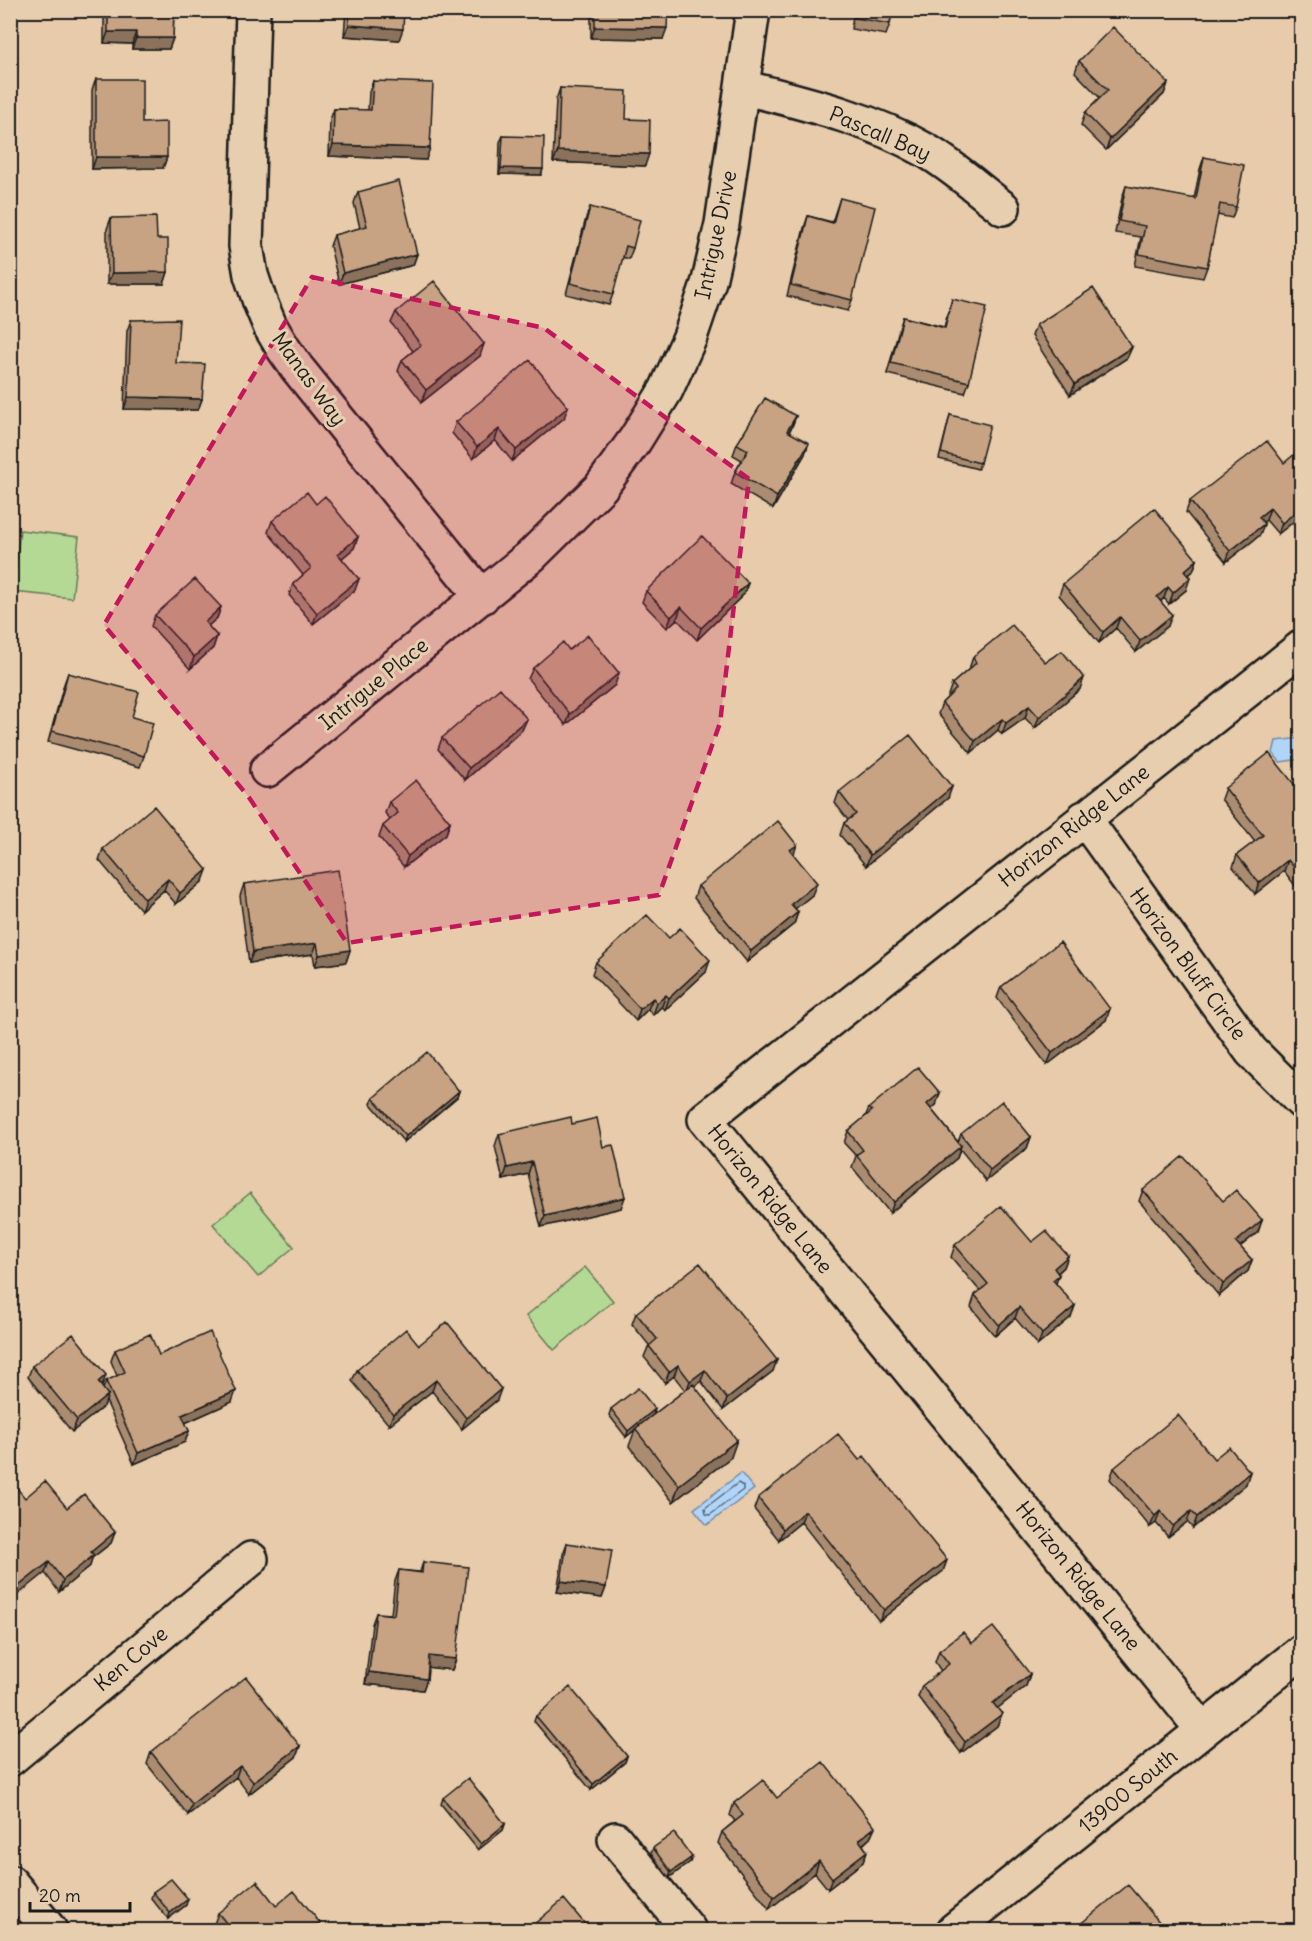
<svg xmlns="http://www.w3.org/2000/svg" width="1312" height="1941" viewBox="0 0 1312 1941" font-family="Delius,sans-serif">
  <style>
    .green { fill: #b3d994; stroke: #687a58; stroke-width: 1.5 }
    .water { fill: #b0d5f9; stroke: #758ba1; stroke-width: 1.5 }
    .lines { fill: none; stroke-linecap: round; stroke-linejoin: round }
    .shore { stroke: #576674; stroke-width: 1.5 }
    .street-casing { stroke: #1c1c1c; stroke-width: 38 }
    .street { stroke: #e7ceaf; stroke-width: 33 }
    .wall { fill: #ab8c71; stroke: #1c1c1c; stroke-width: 1.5 }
    .shaded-wall { fill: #8b725c; stroke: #1c1c1c; stroke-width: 1.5 }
    .building { fill: #c7a383; stroke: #1c1c1c; stroke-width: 1.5 }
    .marked { fill: #c2185b; fill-opacity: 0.2; stroke: #c2185b; stroke-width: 4.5; stroke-dasharray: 12 8; stroke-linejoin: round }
    .labels { text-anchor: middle; stroke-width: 6; stroke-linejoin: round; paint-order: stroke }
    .street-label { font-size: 21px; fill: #1c1c1c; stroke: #e7ceaf }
  </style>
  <rect width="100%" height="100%" fill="#e7cbaa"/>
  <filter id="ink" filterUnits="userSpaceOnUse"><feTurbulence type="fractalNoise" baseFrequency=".0167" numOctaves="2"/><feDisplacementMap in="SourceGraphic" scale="12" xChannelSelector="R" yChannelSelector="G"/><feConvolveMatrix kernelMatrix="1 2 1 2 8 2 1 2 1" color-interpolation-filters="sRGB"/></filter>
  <g filter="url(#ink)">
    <!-- green -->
    <path class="green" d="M 20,530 L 79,537 L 72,598 L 13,592 Z
      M 250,1193 L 294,1247 L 258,1277 L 213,1224 Z
      M 585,1267 L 613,1301 L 554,1350 L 526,1316 Z"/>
    <!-- water -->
    <path class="water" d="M 1301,738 L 1301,759 L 1280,762 L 1273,753 L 1276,741 Z
      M 741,1473 L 754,1489 L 707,1525 L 694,1509 Z"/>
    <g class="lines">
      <!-- shore -->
      <path class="shore" d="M 738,1483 L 743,1486 L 743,1490 L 710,1515 L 706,1514 L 705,1508 Z"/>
      <defs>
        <path id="street" d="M 253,10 L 246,246 L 251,275 L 260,302 L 270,326 L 283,348 L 297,368 L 482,597
          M 742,87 C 804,103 869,118 925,150 C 953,166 978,189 1003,208
          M 267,770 L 531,556 L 601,487 L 635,440 L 666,390 L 690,337 L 709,281 L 722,224 L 753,10
          M 1084,818 L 1251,1051 L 1302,1102
          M 1203,1730 L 705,1119 L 1302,647
          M 10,1759 L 251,1559
          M 615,1839 L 689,1930
          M 10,1882 L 50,1930
          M 954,1930 L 1302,1651"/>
      </defs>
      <!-- street casing -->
      <use href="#street" class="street-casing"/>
      <!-- street -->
      <use href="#street" class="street"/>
    </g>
    <!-- wall -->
    <path class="wall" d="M 104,10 L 174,10 L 173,38 L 169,49 L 132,49 L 132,44 L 104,43 Z
      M 346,10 L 404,10 L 399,40 L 344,36 Z
      M 591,10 L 668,10 L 663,39 L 591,38 Z
      M 854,10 L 892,10 L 890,24 L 886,35 L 851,29 Z
      M 1079,61 L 1168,83 L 1164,94 L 1106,150 L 1081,125 L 1085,113 L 1100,98 L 1075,72 Z
      M 96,79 L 142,123 L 167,157 L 163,168 L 92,169 L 92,90 Z
      M 373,81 L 426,160 L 329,156 L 330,120 L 334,109 L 368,110 L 369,92 Z
      M 560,88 L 626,119 L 645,166 L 553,162 L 556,100 Z
      M 503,136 L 543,169 L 541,175 L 499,174 L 500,142 Z
      M 1204,157 L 1236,207 L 1232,218 L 1217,215 L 1207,267 L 1203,278 L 1135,266 L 1141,237 L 1115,233 L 1122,198 L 1126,186 L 1194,199 L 1200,169 Z
      M 358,192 L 417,254 L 413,265 L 339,284 L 330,246 L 334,235 L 360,228 L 354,203 Z
      M 840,198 L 852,300 L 848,311 L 787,296 L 804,228 L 808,216 L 832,222 Z
      M 590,207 L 633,248 L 629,259 L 622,257 L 613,294 L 609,305 L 566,294 L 586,218 Z
      M 111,218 L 157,239 L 168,272 L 164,284 L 107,284 L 107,229 Z
      M 952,299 L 969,382 L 965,393 L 887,374 L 899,329 L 903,317 L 944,327 Z
      M 396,312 L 480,356 L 422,402 L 398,371 L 402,360 L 413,351 L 391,323 Z
      M 131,320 L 176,363 L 202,399 L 198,410 L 124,409 L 127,331 Z
      M 1036,325 L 1132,347 L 1127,358 L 1070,395 L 1032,336 Z
      M 950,415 L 980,463 L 978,469 L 939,459 Z
      M 796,416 L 789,432 L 805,454 L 773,509 L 731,484 L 735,472 L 742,460 L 733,455 L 737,444 Z
      M 564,418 L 512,461 L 495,440 L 473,459 L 452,433 L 456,422 Z
      M 1302,459 L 1302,515 L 1278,534 L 1266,520 L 1263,522 L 1264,524 L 1260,535 L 1226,562 L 1186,512 L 1190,501 L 1284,463 Z
      M 272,521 L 358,537 L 354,548 L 342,558 L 355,590 L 313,624 L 289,595 L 293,584 L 303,575 L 268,532 Z
      M 1197,560 L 1193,571 L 1188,576 L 1186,590 L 1169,604 L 1164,598 L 1161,601 L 1168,626 L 1136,652 L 1116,628 L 1099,643 L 1059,595 L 1063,584 Z
      M 748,583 L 744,594 L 697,640 L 677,619 L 667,628 L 642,602 L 646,591 Z
      M 221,607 L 217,618 L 208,626 L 217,636 L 213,648 L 190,669 L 151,626 L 155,615 Z
      M 569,650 L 615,685 L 566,725 L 528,679 L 533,668 Z
      M 973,657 L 1045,662 L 1080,689 L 1035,728 L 1025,718 L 1002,734 L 998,730 L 971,753 L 938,714 L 942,703 L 949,696 L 948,695 L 952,684 L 969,669 Z
      M 68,673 L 132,717 L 144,756 L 140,767 L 48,742 L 64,684 Z
      M 527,719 L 522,730 L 465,780 L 438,749 L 442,738 Z
      M 1225,788 L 1302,794 L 1302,885 L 1297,888 L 1284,871 L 1255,894 L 1233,867 L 1237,855 L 1255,842 L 1221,799 Z
      M 839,792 L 948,798 L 866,866 L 840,835 L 844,823 L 848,820 L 835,803 Z
      M 389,802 L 450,822 L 446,834 L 404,867 L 379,837 L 383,826 L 390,820 L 385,813 Z
      M 103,849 L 203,881 L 176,904 L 164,890 L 141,910 L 99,860 Z
      M 793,854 L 812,895 L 795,909 L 798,912 L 794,924 L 747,962 L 694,898 L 698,886 Z
      M 244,884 L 350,950 L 346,962 L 315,966 L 313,954 L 249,963 L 240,896 Z
      M 669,938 L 706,972 L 665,1010 L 662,1006 L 653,1015 L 648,1009 L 636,1021 L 592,974 L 596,962 Z
      M 1001,987 L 1106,1020 L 1047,1065 L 997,998 Z
      M 459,1091 L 457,1097 L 404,1142 L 371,1104 L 373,1098 Z
      M 936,1105 L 931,1109 L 958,1142 L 961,1134 L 1031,1137 L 1027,1148 L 986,1181 L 960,1149 L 957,1158 L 890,1213 L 852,1167 L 856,1156 L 844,1143 L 848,1131 L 865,1117 L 869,1108 Z
      M 572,1124 L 603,1147 L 621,1208 L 541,1227 L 528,1174 L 503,1180 L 495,1146 L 499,1134 Z
      M 1143,1190 L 1262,1220 L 1258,1232 L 1240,1247 L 1252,1260 L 1248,1271 L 1219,1296 L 1139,1201 Z
      M 1032,1242 L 1068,1256 L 1064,1267 L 1058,1273 L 1056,1283 L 1071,1317 L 1038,1345 L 1015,1318 L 995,1336 L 971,1307 L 975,1295 L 980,1291 L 951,1257 L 955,1245 Z
      M 636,1313 L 773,1371 L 723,1410 L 701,1381 L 694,1386 L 731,1457 L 673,1502 L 629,1446 L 635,1430 L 626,1437 L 609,1415 L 611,1409 L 655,1409 L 653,1415 L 685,1390 L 674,1376 L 665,1383 L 644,1357 L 649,1345 L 632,1324 Z
      M 419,1345 L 497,1400 L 462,1429 L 432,1391 L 389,1425 L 352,1381 L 357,1370 Z
      M 115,1350 L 159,1355 L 232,1402 L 185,1423 L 189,1431 L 185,1442 L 134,1464 L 106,1401 L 104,1406 L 72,1432 L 28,1377 L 32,1366 L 101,1387 L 103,1389 L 106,1381 L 117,1376 L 111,1361 Z
      M 1214,1459 L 1246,1484 L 1193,1528 L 1187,1522 L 1168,1537 L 1156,1523 L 1150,1527 L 1110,1479 L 1114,1468 Z
      M 859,1460 L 947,1560 L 943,1571 L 879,1621 L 801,1522 L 779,1540 L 754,1509 L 758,1498 Z
      M 25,1498 L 67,1508 L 115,1532 L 111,1543 L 92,1558 L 90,1566 L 59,1592 L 45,1573 Z
      M 567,1543 L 606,1587 L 602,1598 L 557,1592 L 563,1554 Z
      M 423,1562 L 456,1659 L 452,1670 L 428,1667 L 427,1679 L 423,1690 L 365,1684 L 372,1624 L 376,1613 L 391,1614 L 395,1581 L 399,1570 L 420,1572 Z
      M 972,1643 L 1030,1674 L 1026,1686 L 997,1708 L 1002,1714 L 997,1726 L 961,1753 L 918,1697 L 922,1686 L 941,1671 L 935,1662 L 939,1651 Z
      M 536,1716 L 627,1756 L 625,1762 L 591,1790 L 534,1721 Z
      M 300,1746 L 296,1757 L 249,1794 L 236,1777 L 188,1815 L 147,1764 L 151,1752 Z
      M 443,1798 L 505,1824 L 503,1830 L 478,1850 L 441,1804 Z
      M 777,1798 L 870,1838 L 863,1845 L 867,1851 L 863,1862 L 828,1889 L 815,1873 L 769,1909 L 718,1843 L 722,1832 L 735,1821 L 730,1815 L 734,1803 Z
      M 653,1848 L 690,1862 L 669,1878 L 651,1854 Z
      M 153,1892 L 186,1905 L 168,1919 L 151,1898 Z
      M 276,1906 L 317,1930 L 219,1930 L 214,1924 L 218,1913 Z
      M 533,1925 L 590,1930 L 531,1930 Z"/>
    <!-- shaded-wall -->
    <path class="shaded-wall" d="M 349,25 L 403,29 L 399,40 L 344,36 Z
      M 595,27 L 667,28 L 663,39 L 591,38 Z
      M 108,32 L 136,32 L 132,44 L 104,43 Z
      M 136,38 L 173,38 L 169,49 L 132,49 Z
      M 1168,83 L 1164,94 L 1106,150 L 1110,139 Z
      M 333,145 L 430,148 L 426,160 L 329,156 Z
      M 558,151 L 649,154 L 645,166 L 553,162 Z
      M 96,157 L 167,157 L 163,168 L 92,169 Z
      M 501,168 L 543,169 L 541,175 L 499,174 Z
      M 417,254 L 413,265 L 339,284 L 343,273 Z
      M 168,272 L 164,284 L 107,284 L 112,273 Z
      M 484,344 L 480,356 L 422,402 L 426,390 Z
      M 1132,347 L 1127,358 L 1070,395 L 1075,384 Z
      M 128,397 L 202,399 L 198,410 L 124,409 Z
      M 568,407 L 564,418 L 512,461 L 516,450 Z
      M 796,416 L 792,427 L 783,442 L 787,431 Z
      M 499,429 L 495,440 L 473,459 L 477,447 Z
      M 809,443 L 805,454 L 773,509 L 777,497 Z
      M 1302,507 L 1302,515 L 1278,534 L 1282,523 Z
      M 1270,508 L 1266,520 L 1255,528 L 1259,517 Z
      M 1264,524 L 1260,535 L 1226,562 L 1230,551 Z
      M 358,537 L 354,548 L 334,565 L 338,554 Z
      M 1197,560 L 1193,571 L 1180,582 L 1184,571 Z
      M 1190,578 L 1186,590 L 1169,604 L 1173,593 Z
      M 359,579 L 355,590 L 313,624 L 317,613 Z
      M 748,583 L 744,594 L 697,640 L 701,628 Z
      M 1168,587 L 1164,598 L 1153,608 L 1157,597 Z
      M 221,607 L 217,618 L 200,633 L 205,622 Z
      M 681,607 L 677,619 L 667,628 L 671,617 Z
      M 1172,615 L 1168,626 L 1136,652 L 1140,641 Z
      M 1120,617 L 1116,628 L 1099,643 L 1103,632 Z
      M 217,636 L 213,648 L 190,669 L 194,657 Z
      M 619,673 L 615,685 L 566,725 L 570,714 Z
      M 1084,678 L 1080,689 L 1035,728 L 1039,717 Z
      M 1029,706 L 1025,718 L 1002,734 L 1006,723 Z
      M 527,719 L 522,730 L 465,780 L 469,768 Z
      M 1002,719 L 998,730 L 971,753 L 975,741 Z
      M 952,787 L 948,798 L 866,866 L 870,855 Z
      M 450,822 L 446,834 L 404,867 L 408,856 Z
      M 797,845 L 793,856 L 790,850 Z
      M 1288,860 L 1284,871 L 1255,894 L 1259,883 Z
      M 207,870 L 203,881 L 176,904 L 180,893 Z
      M 1301,877 L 1302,885 L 1297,888 Z
      M 168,879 L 164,890 L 141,910 L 145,899 Z
      M 817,883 L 812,895 L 786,916 L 791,904 Z
      M 798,912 L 794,924 L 747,962 L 751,951 Z
      M 317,943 L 313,954 L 249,963 L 253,952 Z
      M 350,950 L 346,962 L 315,966 L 319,955 Z
      M 710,960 L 706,972 L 665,1010 L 669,998 Z
      M 666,995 L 662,1006 L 653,1015 L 657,1003 Z
      M 653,998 L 648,1009 L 636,1021 L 640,1009 Z
      M 1110,1009 L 1106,1020 L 1047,1065 L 1052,1053 Z
      M 459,1091 L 457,1097 L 404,1142 L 406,1136 Z
      M 940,1093 L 936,1105 L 923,1116 L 927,1104 Z
      M 1031,1137 L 1027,1148 L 986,1181 L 990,1170 Z
      M 961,1146 L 957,1158 L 890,1213 L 894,1202 Z
      M 532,1162 L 528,1174 L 503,1180 L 507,1168 Z
      M 625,1197 L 621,1208 L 541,1227 L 545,1216 Z
      M 1262,1220 L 1258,1232 L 1232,1253 L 1236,1242 Z
      M 1068,1256 L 1064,1267 L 1050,1280 L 1054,1268 Z
      M 1252,1260 L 1248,1271 L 1219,1296 L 1223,1284 Z
      M 1059,1275 L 1055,1286 L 1053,1280 Z
      M 1075,1306 L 1071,1317 L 1038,1345 L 1042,1334 Z
      M 1019,1307 L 1015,1318 L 995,1336 L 999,1325 Z
      M 777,1360 L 773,1371 L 723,1410 L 727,1399 Z
      M 678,1365 L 674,1376 L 665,1383 L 669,1372 Z
      M 705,1370 L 701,1381 L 686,1392 L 690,1381 Z
      M 106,1375 L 102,1386 L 98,1382 Z
      M 436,1380 L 432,1391 L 389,1425 L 393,1414 Z
      M 501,1389 L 497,1400 L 462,1429 L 466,1418 Z
      M 236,1391 L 232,1402 L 178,1426 L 182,1415 Z
      M 108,1395 L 104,1406 L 72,1432 L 77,1420 Z
      M 655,1409 L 653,1415 L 626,1437 L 628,1431 Z
      M 189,1431 L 185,1442 L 134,1464 L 138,1453 Z
      M 737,1440 L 731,1457 L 673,1502 L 679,1485 Z
      M 1250,1472 L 1246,1484 L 1193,1528 L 1197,1517 Z
      M 805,1511 L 801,1522 L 779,1540 L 783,1529 Z
      M 1160,1511 L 1156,1523 L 1150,1527 L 1155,1516 Z
      M 1191,1511 L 1187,1522 L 1168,1537 L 1173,1526 Z
      M 115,1532 L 111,1543 L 92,1558 L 90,1566 L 59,1592 L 63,1580 L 91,1552 Z
      M 947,1560 L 943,1571 L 879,1621 L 884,1610 Z
      M 49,1562 L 45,1573 L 10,1601 L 10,1593 Z
      M 561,1581 L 606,1587 L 602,1598 L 557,1592 Z
      M 429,1656 L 456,1659 L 452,1670 L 425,1667 Z
      M 369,1672 L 427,1679 L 423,1690 L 365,1684 Z
      M 1030,1674 L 1026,1686 L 989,1715 L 993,1703 Z
      M 1002,1714 L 997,1726 L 961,1753 L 965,1742 Z
      M 300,1746 L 296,1757 L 249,1794 L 253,1782 Z
      M 627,1756 L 625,1762 L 591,1790 L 593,1784 Z
      M 240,1766 L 236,1777 L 188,1815 L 192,1804 Z
      M 505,1824 L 503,1830 L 478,1850 L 481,1844 Z
      M 875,1827 L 870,1838 L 855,1851 L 859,1840 Z
      M 867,1851 L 863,1862 L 828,1889 L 832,1878 Z
      M 692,1857 L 690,1862 L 669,1878 L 671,1872 Z
      M 819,1861 L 815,1873 L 769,1909 L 774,1897 Z
      M 188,1899 L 186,1905 L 168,1919 L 170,1913 Z
      M 320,1923 L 317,1930 L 311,1930 Z"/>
    <!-- building -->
    <path class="building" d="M 108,10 L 174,10 L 173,38 L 136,38 L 136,32 L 108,32 Z
      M 350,10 L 404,10 L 403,29 L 349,25 Z
      M 595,10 L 668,10 L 667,28 L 595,27 Z
      M 857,10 L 892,10 L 890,24 L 855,18 Z
      M 1113,27 L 1168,83 L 1110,139 L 1085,113 L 1108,90 L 1079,61 Z
      M 96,79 L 142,79 L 142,123 L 167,122 L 167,157 L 96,157 Z
      M 373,81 L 433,83 L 430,148 L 333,145 L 334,109 L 371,110 Z
      M 560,88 L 627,91 L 626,119 L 650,120 L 649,154 L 558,151 Z
      M 503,136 L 544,137 L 543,169 L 501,168 Z
      M 1204,157 L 1244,165 L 1236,207 L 1220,204 L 1207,267 L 1139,254 L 1145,226 L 1119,221 L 1126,186 L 1196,199 Z
      M 399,181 L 417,254 L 343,273 L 334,235 L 367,226 L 358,192 Z
      M 840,198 L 875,207 L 852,300 L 791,285 L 808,216 L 833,223 Z
      M 590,207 L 640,220 L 633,248 L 626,246 L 613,294 L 570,283 Z
      M 156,217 L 157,239 L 168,239 L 168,272 L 112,273 L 111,218 Z
      M 434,281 L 484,344 L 426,390 L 402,360 L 421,345 L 396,312 Z
      M 1093,288 L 1132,347 L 1075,384 L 1036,325 Z
      M 952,299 L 987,307 L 969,382 L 891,363 L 903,317 L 945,328 Z
      M 179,319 L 176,363 L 205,364 L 202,399 L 128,397 L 131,320 Z
      M 530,360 L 568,407 L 516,450 L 499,429 L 477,447 L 456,422 Z
      M 765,398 L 796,416 L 787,431 L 809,443 L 777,497 L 735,472 L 748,450 L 737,444 Z
      M 950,415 L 990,425 L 980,463 L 941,453 Z
      M 1267,441 L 1284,463 L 1296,453 L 1302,459 L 1302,507 L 1282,523 L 1270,508 L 1259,517 L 1264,524 L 1230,551 L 1190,501 Z
      M 307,492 L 316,504 L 325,496 L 358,537 L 338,554 L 359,579 L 317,613 L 293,584 L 311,568 L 272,521 Z
      M 1154,508 L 1197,560 L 1184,571 L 1190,578 L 1173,593 L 1168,587 L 1157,597 L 1172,615 L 1140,641 L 1120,617 L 1103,632 L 1063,584 Z
      M 702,536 L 748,583 L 701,628 L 681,607 L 671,617 L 646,591 Z
      M 195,579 L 221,607 L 205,622 L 217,636 L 194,657 L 155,615 Z
      M 1012,625 L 1045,662 L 1062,651 L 1084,678 L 1039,717 L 1029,706 L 1006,723 L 1002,719 L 975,741 L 942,703 L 956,689 L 952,684 L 976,663 L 973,657 Z
      M 588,635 L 619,673 L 570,714 L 533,668 L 563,642 L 569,650 Z
      M 68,673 L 139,692 L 132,717 L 153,723 L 144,756 L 52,731 Z
      M 500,688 L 527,719 L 469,768 L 442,738 Z
      M 910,735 L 952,787 L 870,855 L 844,823 L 856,814 L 839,792 Z
      M 1269,753 L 1302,794 L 1302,877 L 1288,860 L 1259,883 L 1237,855 L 1263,835 L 1225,788 Z
      M 416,780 L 450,822 L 408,856 L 383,826 L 398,813 L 389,802 Z
      M 154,806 L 207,870 L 180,893 L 168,879 L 145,899 L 103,849 Z
      M 778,821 L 797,845 L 790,850 L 817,883 L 791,904 L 798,912 L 751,951 L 698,886 Z
      M 338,870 L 350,950 L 319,955 L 317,943 L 253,952 L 244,884 Z
      M 647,915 L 669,938 L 680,928 L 710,960 L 669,998 L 666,995 L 657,1003 L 653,998 L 640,1009 L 596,962 Z
      M 1060,942 L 1110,1009 L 1052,1053 L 1001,987 Z
      M 427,1052 L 459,1091 L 406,1136 L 373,1098 Z
      M 918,1067 L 940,1093 L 927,1104 L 961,1146 L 894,1202 L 856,1155 L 863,1150 L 848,1131 L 872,1111 L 869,1108 Z
      M 1002,1101 L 1031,1137 L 990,1170 L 961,1134 Z
      M 571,1117 L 572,1124 L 597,1118 L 603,1147 L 613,1145 L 625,1197 L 545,1216 L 532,1162 L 507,1168 L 499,1134 Z
      M 1183,1156 L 1223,1201 L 1236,1190 L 1262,1220 L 1236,1242 L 1252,1260 L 1223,1284 L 1143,1190 Z
      M 1001,1206 L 1032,1242 L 1046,1231 L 1068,1256 L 1054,1268 L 1059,1275 L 1053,1280 L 1075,1306 L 1042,1334 L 1019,1307 L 999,1325 L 975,1295 L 988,1284 L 955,1245 Z
      M 700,1263 L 777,1360 L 727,1399 L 705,1370 L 690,1381 L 678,1365 L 669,1372 L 649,1346 L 657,1339 L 636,1313 Z
      M 447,1322 L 501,1389 L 466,1418 L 436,1380 L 393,1414 L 357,1370 L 406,1329 L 419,1345 Z
      M 210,1332 L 236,1391 L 182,1415 L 189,1431 L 138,1453 L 106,1381 L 125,1372 L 115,1350 L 150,1334 L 159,1355 Z
      M 73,1334 L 106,1375 L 98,1382 L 108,1395 L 77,1420 L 32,1366 Z
      M 693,1384 L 737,1440 L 679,1485 L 635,1429 Z
      M 638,1388 L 655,1409 L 628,1431 L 611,1409 Z
      M 1178,1415 L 1214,1459 L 1229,1447 L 1250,1472 L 1197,1517 L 1191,1511 L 1173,1526 L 1160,1511 L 1155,1516 L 1114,1468 Z
      M 838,1434 L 859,1460 L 864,1456 L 947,1560 L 884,1610 L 805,1511 L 783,1529 L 758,1498 Z
      M 10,1481 L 11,1481 L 25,1498 L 45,1481 L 67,1508 L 84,1494 L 115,1532 L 91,1552 L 94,1555 L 63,1580 L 49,1562 L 10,1593 Z
      M 567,1543 L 612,1550 L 606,1587 L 561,1581 Z
      M 423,1562 L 468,1567 L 456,1659 L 429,1656 L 427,1679 L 369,1672 L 376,1613 L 394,1615 L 399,1570 L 422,1573 Z
      M 993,1627 L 1030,1674 L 993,1703 L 1002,1714 L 965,1742 L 922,1686 L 949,1664 L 939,1651 L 963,1632 L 972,1643 Z
      M 246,1677 L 300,1746 L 253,1782 L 240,1766 L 192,1804 L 151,1752 Z
      M 570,1687 L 627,1756 L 593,1784 L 536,1716 Z
      M 823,1762 L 875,1827 L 859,1840 L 867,1851 L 832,1878 L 819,1861 L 774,1897 L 722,1832 L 743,1815 L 734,1803 L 763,1780 L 777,1798 Z
      M 468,1778 L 505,1824 L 481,1844 L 443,1798 Z
      M 674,1833 L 692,1857 L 671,1872 L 653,1848 Z
      M 171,1879 L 188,1899 L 170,1913 L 153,1892 Z
      M 257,1881 L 276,1906 L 294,1891 L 320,1923 L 311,1930 L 232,1930 L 218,1913 Z
      M 1128,1885 L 1166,1930 L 1073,1930 Z
      M 564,1899 L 590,1930 L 538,1930 L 533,1925 Z"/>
  </g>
  <!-- marked area -->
  <path class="marked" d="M 312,277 L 544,328 L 749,479 L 720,723 L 659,895 L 347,943 L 248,796 L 104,625 Z"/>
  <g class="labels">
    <!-- street labels -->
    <g class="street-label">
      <text transform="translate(880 134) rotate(23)" y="7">Pascall Bay</text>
      <text transform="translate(716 235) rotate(-78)" y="7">Intrigue Drive</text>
      <text transform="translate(309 379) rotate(54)" y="7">Manas Way</text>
      <text transform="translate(374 684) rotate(-39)" y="7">Intrigue Place</text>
      <text transform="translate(1074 826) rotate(-38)" y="7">Horizon Ridge Lane</text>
      <text transform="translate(1188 964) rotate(54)" y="7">Horizon Bluff Circle</text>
      <text transform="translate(770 1199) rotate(51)" y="7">Horizon Ridge Lane</text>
      <text transform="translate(1078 1576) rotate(51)" y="7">Horizon Ridge Lane</text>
      <text transform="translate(131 1659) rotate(-40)" y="7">Ken Cove</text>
      <text transform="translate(1128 1791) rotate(-39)" y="7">13900 South</text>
    </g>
  </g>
  <!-- margin -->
  <rect width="1312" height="1941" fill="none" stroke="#e7ceaf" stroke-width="36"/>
  <rect x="18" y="18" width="1276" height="1905" fill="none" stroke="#1c1c1c" stroke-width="2" filter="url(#ink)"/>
  <!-- scale -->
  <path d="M30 1902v9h100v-9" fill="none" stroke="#1c1c1c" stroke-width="3"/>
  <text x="39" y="1902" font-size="18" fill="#1c1c1c" stroke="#e7ceaf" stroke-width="4.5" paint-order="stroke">20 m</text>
</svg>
